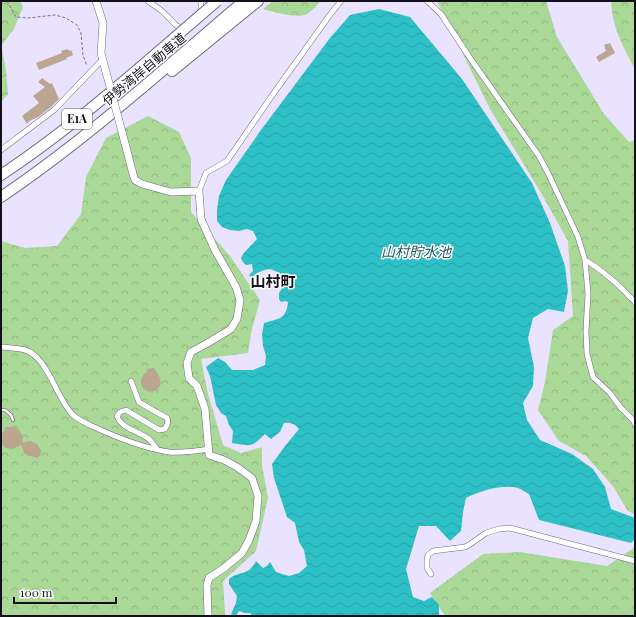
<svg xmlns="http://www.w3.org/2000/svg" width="636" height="617" viewBox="0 0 636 617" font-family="'Playfair Display','Noto Sans JP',serif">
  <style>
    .forest { fill: url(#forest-crowns) }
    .water { fill: url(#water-waves) }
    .building { fill: #baa691 }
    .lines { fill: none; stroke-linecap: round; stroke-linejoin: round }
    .service-casing { stroke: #706982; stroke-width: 4 }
    .minor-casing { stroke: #706982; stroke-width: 6 }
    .tertiary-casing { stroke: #706982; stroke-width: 8 }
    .motorway-casing { stroke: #706982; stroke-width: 12 }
    .path { stroke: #757082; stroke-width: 1; stroke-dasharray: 3 2; stroke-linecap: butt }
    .service { stroke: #fff; stroke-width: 2.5 }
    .minor { stroke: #fff; stroke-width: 5 }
    .tertiary { stroke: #fff; stroke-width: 7 }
    .motorway { stroke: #fff; stroke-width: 10 }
    .tertiary-bridge-casing { stroke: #706982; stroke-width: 8; stroke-linecap: butt }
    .motorway-bridge-casing { stroke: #706982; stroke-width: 12; stroke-linecap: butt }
    .tertiary-bridge { stroke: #fff; stroke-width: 7 }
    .motorway-bridge { stroke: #fff; stroke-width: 10 }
    .labels { text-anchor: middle; stroke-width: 3; stroke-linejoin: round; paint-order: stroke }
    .shield { fill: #fff; stroke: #5a585f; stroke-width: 1 }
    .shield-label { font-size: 12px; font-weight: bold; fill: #14111b }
    .street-label { font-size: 13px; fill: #14111b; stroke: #fff }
    .water-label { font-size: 14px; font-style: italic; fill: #235c5f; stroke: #fff }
    .quarter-label { font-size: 15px; font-weight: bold; fill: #14111b; stroke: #fff }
  </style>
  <defs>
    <pattern id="forest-crowns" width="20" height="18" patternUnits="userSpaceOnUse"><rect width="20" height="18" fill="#a9d897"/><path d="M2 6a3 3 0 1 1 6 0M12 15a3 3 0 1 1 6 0" fill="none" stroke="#91b882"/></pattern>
    <pattern id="water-waves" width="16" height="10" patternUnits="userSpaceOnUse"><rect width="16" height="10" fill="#2dc0c6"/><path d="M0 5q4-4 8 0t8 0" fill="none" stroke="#27a4aa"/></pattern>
  </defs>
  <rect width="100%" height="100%" fill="#eae3ff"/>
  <!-- forest -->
  <path class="forest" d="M 1,1 L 20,1 L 23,7 L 14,29 L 1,46 L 6,69 L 8,94 L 1,102 Z
    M 273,1 L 321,1 C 317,5 312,11 307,14 C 299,19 273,12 263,9 Z
    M 437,1 L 546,1 L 557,37 L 604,114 L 629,142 L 635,140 L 635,515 L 627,510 L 613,486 L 586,456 L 559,441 L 538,410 L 545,382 L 553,330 L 573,316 L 568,241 L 540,191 L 490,109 Z
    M 611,1 L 635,1 L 635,69 C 623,47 612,27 611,1 Z
    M 148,116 L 179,132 L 191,158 L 191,212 L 230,256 L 260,300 L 252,329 L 248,353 L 201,359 L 208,394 L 223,445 L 241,453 L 262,447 L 262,465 L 268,498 L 256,551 L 223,581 L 225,611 L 225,616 L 1,616 L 1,241 L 25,248 L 57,246 L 81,214 L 86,177 L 106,138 Z
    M 635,547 L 635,616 L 445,616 L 430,593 L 483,554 L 520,552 L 607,566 Z"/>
  <!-- water -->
  <path class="water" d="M 379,9 L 410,17 L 462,79 L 532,183 L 550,223 L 565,266 L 568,291 L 564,312 L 548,309 L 533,318 L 528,338 L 534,367 L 533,386 L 523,403 L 527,420 L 540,440 L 572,454 L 593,469 L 605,487 L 611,509 L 635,518 L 635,539 L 631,543 L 539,520 L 529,494 C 525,492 521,489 518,488 C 501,484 481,491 466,498 L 463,512 L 461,531 L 450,541 L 436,526 L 419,526 L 406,569 L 413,597 L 424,601 L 432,597 L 439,605 L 439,616 L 253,616 L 250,613 L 245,613 L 239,611 L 236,616 L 231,614 L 236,603 L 237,596 L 229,584 L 229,579 C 240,570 248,577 256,561 L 263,568 L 267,566 L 270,562 L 276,572 L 282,574 L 289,576 L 299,573 L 307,566 L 304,550 L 299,542 L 295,523 L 287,517 L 274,478 L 272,464 L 285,446 L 299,429 C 295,424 291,422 284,423 L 280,432 L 271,439 L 265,434 C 251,448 251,446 232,443 L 233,431 L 229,425 L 226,416 L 221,413 L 216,405 L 210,376 L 206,367 L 218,358 L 225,362 L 232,370 L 253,370 L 265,365 L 266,356 L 263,346 L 262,334 L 264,323 C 279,318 286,320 288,302 L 285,301 L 281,302 L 279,299 L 279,293 L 286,282 L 284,276 C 281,274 279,272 275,271 C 267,266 258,273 251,277 L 249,275 L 253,271 L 252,264 L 246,265 L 243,262 L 241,258 L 243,254 L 257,239 L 253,231 L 247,229 L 239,231 L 230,230 L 222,227 L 217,221 L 217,210 L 219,196 L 226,180 L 261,130 L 330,38 L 350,15 Z"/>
  <!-- building -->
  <path class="building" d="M 610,43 L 615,53 L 599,62 L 596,57 L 606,51 L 604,45 Z
    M 68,49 L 69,51 L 71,50 L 73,55 L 66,58 L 67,59 L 39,70 L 36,63 L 62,53 L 61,51 Z
    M 42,78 L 50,84 L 52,83 L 59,99 L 51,107 L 38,117 L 29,121 L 27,124 L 22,116 L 39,103 L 33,96 L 45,87 L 38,82 Z
    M 154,368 L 160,378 L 161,384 L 157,390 L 149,392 L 145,390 L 142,387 L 141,383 L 141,380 L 144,374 L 147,372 L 147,369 Z
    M 4,427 L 14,427 L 19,430 L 22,435 L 23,443 L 30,441 L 35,443 L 41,450 L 41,453 L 40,456 L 37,458 L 27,455 L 24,452 L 21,445 L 12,449 L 6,448 L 4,447 L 1,443 L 1,435 L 5,429 Z"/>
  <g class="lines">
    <defs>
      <path id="service" d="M 1,410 L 5,410 L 11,415 L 13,420"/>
      <path id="minor" d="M 148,1 L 162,11 L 176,25 L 184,30
        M 427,1 L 441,14 L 470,58 L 539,156 L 548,173 L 578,237 L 585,260 L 588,293 L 586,331 L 587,354 L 593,377 L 610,393 L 621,408 L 633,420 L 635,424
        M 201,13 L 201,1
        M 1,150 L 54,110 L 103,59
        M 199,191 L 206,173 L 227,161 L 271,97 L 329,16 L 341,1
        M 585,260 C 604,271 620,286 635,302
        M 1,347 C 9,348 18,348 25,350 C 48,357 56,398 73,415 C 79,420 87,424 94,427 C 118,438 143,448 169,452 C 183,453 196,451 209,449
        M 131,381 L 139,402 L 149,408 L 167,418 C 169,423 167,425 165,429 L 159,430 L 126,410 L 120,412 L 117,416 C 122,430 141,431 151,441 C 153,443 155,447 157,449
        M 431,574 L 427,568 L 427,560 L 428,555 L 433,551 L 465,547 L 469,545 L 486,533 L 499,529 L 510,528 L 635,561"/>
      <path id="tertiary" d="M 96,1 L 103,23 L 101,53 L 106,72
        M 122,132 L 133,174 L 135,180 L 142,184 L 171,192 L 199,191 L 201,219 L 215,250 L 236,287 L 240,300 L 237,319 L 231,329 L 206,344 L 191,352 L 187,363 L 189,378 L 197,386 L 205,409 L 209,455 L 224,460 L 237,467 L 252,478 L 258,496 L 256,521 L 249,540 L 242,553 L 224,568 L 209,578 L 207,585 L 208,616"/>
      <path id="motorway" d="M 172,71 L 258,1
        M 1,175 C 54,140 103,99 151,58
        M 1,197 C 87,139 165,68 244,1"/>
    </defs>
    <!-- service casing -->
    <use href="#service" class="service-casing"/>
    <!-- minor casing -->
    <use href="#minor" class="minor-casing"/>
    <!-- tertiary casing -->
    <use href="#tertiary" class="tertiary-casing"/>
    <!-- motorway casing -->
    <use href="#motorway" class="motorway-casing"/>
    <!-- path -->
    <path class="path" d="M 7,1 L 16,17 L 28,18 L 55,15 L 66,18 L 77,25 L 81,33 L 83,55 L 87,66"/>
    <!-- service -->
    <use href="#service" class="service"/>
    <!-- minor -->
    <use href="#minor" class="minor"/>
    <!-- tertiary -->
    <use href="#tertiary" class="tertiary"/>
    <!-- motorway -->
    <use href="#motorway" class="motorway"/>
    <defs>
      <path id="tertiary-bridge" d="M 106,72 L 122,132"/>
      <path id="motorway-bridge" d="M 151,58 L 217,1"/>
    </defs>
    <!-- tertiary-bridge casing -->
    <use href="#tertiary-bridge" class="tertiary-bridge-casing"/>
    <!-- motorway-bridge casing -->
    <use href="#motorway-bridge" class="motorway-bridge-casing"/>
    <!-- tertiary-bridge -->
    <use href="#tertiary-bridge" class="tertiary-bridge"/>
    <!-- motorway-bridge -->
    <use href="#motorway-bridge" class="motorway-bridge"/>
  </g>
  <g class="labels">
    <!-- shield labels -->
    <rect class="shield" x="62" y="109" width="30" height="20" rx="3"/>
    <g class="shield-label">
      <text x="77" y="123">E1A</text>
    </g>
    <!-- street labels -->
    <g class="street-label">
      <text transform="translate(144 69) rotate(-40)" y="5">伊勢湾岸自動車道</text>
    </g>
    <!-- water labels -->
    <g class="water-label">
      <text x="416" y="257">山村貯水池</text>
    </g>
    <!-- quarter labels -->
    <g class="quarter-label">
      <text x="273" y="287">山村町</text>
    </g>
  </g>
  <!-- border -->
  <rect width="636" height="617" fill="none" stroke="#14111b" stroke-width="4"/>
  <!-- scale -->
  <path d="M14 597v6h102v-6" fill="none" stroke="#14111b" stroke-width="2"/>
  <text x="20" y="597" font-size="12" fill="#14111b" stroke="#ffffff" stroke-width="3" paint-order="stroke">100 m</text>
</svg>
